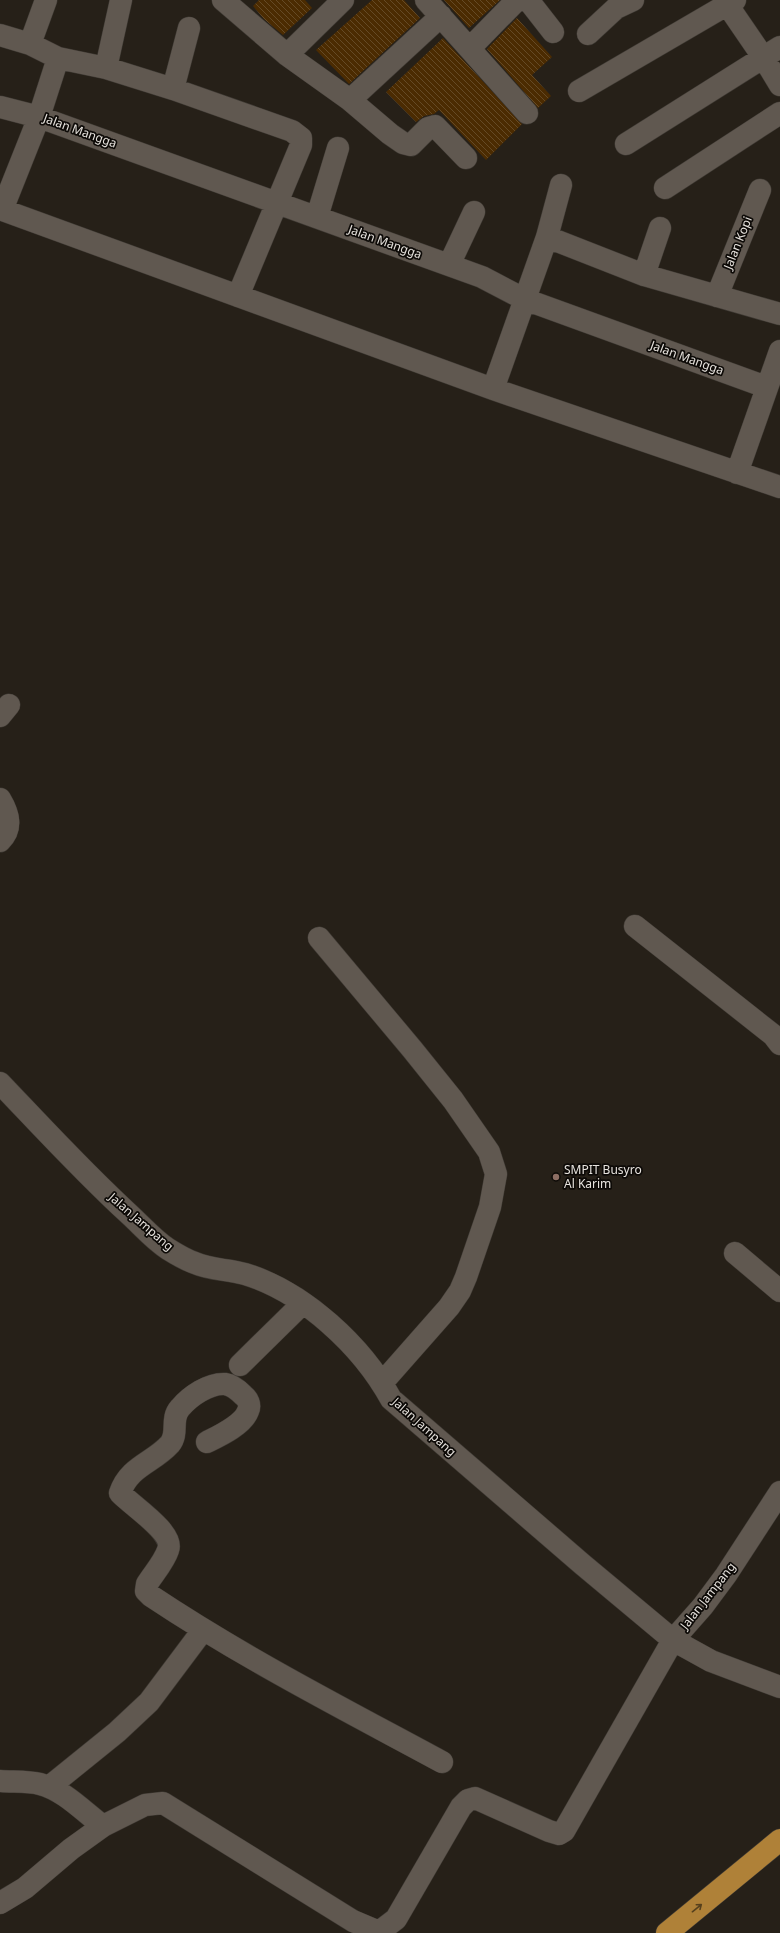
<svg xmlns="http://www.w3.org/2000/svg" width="780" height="1933" viewBox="0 0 780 1933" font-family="'Noto Sans',sans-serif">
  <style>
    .building { fill: url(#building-back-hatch) }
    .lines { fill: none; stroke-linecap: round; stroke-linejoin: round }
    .minor-casing { stroke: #3f3a34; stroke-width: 23 }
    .highway-casing { stroke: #3f3a34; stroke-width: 23 }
    .minor { stroke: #605850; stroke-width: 22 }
    .highway { stroke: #af8138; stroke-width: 22 }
    .oneway { stroke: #56401d }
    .education-dot { fill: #8d6e63; stroke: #0d0a07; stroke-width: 1.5 }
    .labels { text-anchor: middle; stroke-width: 3.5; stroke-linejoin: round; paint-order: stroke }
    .street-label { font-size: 12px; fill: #e8e4df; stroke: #0d0a07 }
    .poi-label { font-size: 12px; fill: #e8e4df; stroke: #0d0a07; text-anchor: start }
  </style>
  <defs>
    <pattern id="building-back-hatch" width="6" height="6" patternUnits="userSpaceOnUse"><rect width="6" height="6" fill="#4b2b01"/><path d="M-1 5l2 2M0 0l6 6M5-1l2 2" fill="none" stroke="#654a26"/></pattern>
  </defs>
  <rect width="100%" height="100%" fill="#262018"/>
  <!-- building -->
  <path class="building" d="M 259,0 L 305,0 L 312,8 L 283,35 L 264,19 L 253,6 Z
    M 372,0 L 404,0 L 420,18 L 349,84 L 316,50 Z
    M 444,0 L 500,0 L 469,28 Z
    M 517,18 L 552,57 L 532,75 L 551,96 L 538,108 L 487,49 Z
    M 443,38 L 522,124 L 486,160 L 439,110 L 434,114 L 424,116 L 416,122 L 386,92 Z"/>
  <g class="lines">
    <defs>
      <path id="minor" d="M 223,0 L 287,55 L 350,100 L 390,134 L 403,143 L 411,145 L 428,128 L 435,126 L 466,158
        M 426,0 L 527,113
        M 528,0 L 553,32
        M 724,0 L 763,57 L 780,85
        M 588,34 L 616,8 L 633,0
        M 0,35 L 30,44 L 58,58 L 106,68 L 173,89 L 292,131 L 301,138 L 301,145 L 238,296
        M 30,44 L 46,0
        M 470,48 L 517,0
        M 287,55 L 343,0
        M 106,68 L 121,0
        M 173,89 L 189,28
        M 579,91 L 735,0
        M 350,100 L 441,16
        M 0,107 L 39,117 L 482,277 L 524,299 L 766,387
        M 626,144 L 780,47
        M 665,188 L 780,113
        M 0,209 L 493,389 L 780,487
        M 2,210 L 39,117 L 58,58
        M 317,217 L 338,148
        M 547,237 L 644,275 L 780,314
        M 449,265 L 474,212
        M 644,275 L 660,228
        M 717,296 L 760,190
        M 493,389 L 547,237 L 561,185
        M 737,473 L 780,351
        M 0,716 L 9,705
        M 0,799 C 9,814 13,828 0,841
        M 635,926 L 773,1035 L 780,1044
        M 319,938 L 412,1049 L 453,1100 L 489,1152 L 496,1174 L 490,1207 L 466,1277 L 460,1291 L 449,1307 L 382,1383
        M 0,1083 C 43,1128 84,1173 130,1215 C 142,1226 154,1240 168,1249 C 176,1254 186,1260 195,1263 C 210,1270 229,1269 245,1274 C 304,1292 362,1346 391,1399 L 582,1564 L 673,1640 L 703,1606 L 726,1575 L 780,1492
        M 735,1253 L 780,1291
        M 240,1365 L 303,1303
        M 207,1442 C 219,1436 243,1425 248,1411 C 251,1405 248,1399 243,1395 C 239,1391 232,1385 225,1384 C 209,1383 190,1396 180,1408 C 170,1419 179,1433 170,1444 C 153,1463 129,1466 120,1493 C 131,1505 175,1533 168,1550 C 164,1562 154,1573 147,1584 L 146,1591 L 151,1596 C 244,1658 344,1709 442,1762
        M 0,1781 C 13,1782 28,1781 40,1784 C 64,1790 84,1812 103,1826
        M 49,1787 L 117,1732 L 149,1702 L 203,1630
        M 0,1903 L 25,1888 L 71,1849 L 103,1826 L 145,1805 L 163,1803 L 353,1921 L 379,1932 L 396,1919 L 461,1807 L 468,1800 L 475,1798 L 549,1831 L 559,1834 L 564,1831 L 673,1640 L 711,1661 L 780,1687"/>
      <path id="highway" d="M 667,1933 L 780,1840"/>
    </defs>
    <!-- minor casing -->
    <use href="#minor" class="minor-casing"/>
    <!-- highway casing -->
    <use href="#highway" class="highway-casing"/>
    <!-- minor -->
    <use href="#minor" class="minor"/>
    <!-- highway -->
    <use href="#highway" class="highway"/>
  </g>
  <!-- one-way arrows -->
  <defs><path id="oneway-shaft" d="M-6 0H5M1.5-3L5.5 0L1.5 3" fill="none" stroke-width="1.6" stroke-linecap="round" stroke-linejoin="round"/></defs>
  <use class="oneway" href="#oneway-shaft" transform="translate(697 1908) rotate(-39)"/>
  <!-- markers -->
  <circle class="education-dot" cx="556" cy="1177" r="4"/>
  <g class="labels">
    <!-- street labels -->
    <g class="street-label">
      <text transform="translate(80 131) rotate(20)" y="4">Jalan Mangga</text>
      <text transform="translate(385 242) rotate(20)" y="4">Jalan Mangga</text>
      <text transform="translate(738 243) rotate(-68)" y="4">Jalan Kopi</text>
      <text transform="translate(687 358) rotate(20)" y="4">Jalan Mangga</text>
      <text transform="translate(141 1222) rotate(41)" y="4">Jalan Jampang</text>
      <text transform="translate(424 1427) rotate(42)" y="4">Jalan Jampang</text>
      <text transform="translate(708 1596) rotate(-52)" y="4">Jalan Jampang</text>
    </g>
    <!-- poi labels -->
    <g class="poi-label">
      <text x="564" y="1174">SMPIT Busyro<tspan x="564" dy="14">Al Karim</tspan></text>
    </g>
  </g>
</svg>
